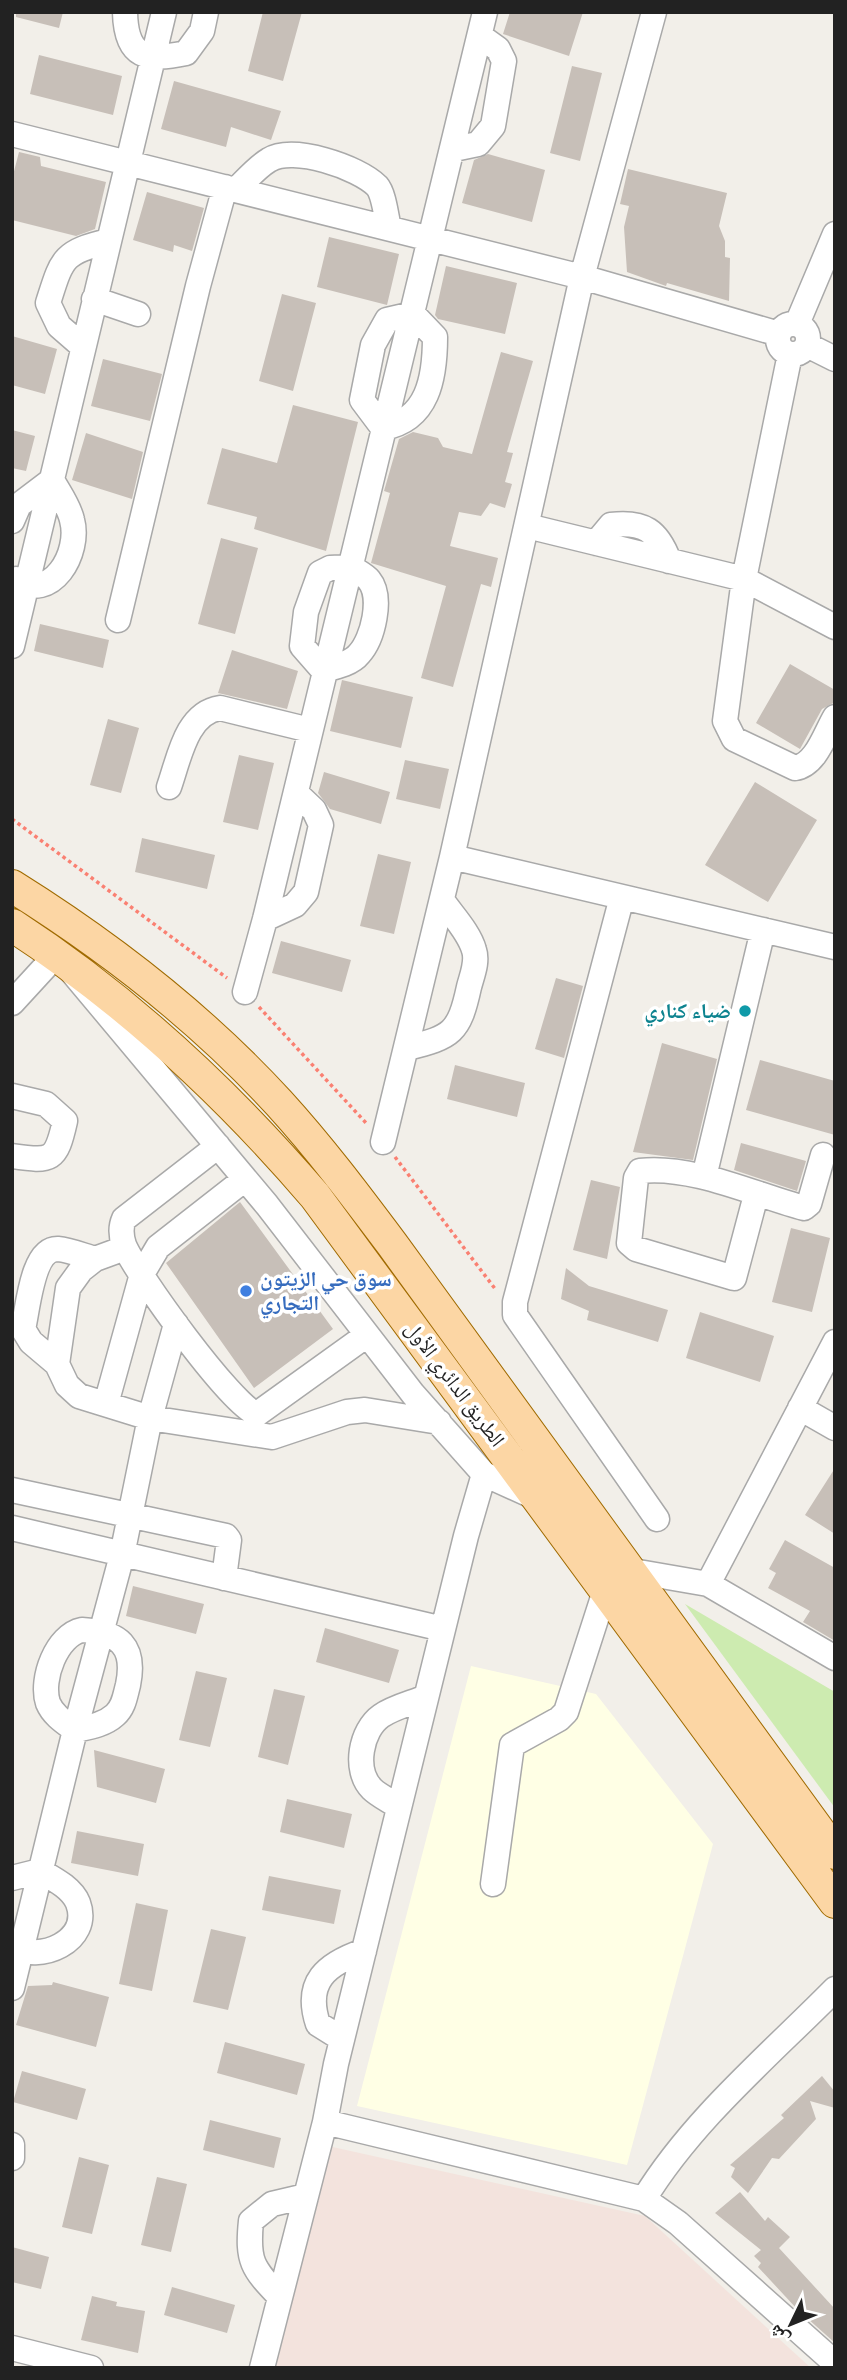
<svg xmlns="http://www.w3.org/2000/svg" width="847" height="2380" viewBox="0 0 847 2380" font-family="'Source Sans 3','Noto Naskh Arabic',sans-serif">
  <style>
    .education { fill: #ffffe5 }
    .military { fill: #f3e3dd }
    .grass { fill: #cdebb0 }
    .building { fill: #c7bfb8 }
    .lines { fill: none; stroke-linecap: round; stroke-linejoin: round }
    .minor-casing { stroke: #a9a9a9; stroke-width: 27 }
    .major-casing { stroke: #a06b00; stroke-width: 34 }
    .path { stroke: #fa8072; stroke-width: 3.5; stroke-dasharray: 3.5 3.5; stroke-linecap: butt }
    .minor { stroke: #fff; stroke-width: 24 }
    .major { stroke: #fcd6a4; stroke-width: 32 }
    .culture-dot { fill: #0f9aa8; stroke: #fff; stroke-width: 2.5 }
    .shop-dot { fill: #3f7fe0; stroke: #fff; stroke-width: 2.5 }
    .labels { text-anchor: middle; stroke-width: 7; stroke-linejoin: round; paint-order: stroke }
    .culture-label { font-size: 21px; font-weight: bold; fill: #0d838f; stroke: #fff; text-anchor: end }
    .shop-label { font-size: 21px; font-weight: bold; fill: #366cbe; stroke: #fff; text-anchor: start }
    .street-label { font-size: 21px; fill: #222; stroke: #fff }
  </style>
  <rect width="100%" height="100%" fill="#f2efe9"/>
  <!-- education -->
  <path class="education" d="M 471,1666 L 596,1694 L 713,1844 L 627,2165 L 357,2106 Z"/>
  <!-- military -->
  <path class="military" d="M 328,2146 L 645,2216 L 811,2368 L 271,2368 Z"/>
  <!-- grass -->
  <path class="grass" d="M 685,1604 L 835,1692 L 835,1808 Z"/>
  <!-- building -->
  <path class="building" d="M 16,12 L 63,12 L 59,28 L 16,17 Z
    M 263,12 L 302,12 L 283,81 L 248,71 Z
    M 510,12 L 583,12 L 569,56 L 503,34 Z
    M 39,55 L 122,76 L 113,115 L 30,94 Z
    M 572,66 L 602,73 L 580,161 L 550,153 Z
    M 174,81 L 281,111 L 271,140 L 231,127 L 226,147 L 161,129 Z
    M 19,152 L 40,157 L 41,166 L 106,182 L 95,229 L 76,236 L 12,220 L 12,179 Z
    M 488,154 L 545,170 L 532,222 L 462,203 L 474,160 Z
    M 628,169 L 727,193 L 719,226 L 725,241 L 725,257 L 730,258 L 729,301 L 667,283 L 666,286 L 627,272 L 624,227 L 629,206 L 620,204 Z
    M 147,192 L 204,208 L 192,251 L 174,245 L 173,252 L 133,240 Z
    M 329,237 L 399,254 L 387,305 L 317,287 Z
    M 446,266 L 517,283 L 505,334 L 438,319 L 435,315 Z
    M 282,294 L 316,303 L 293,391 L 259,381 Z
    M 12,336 L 57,349 L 45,394 L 12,385 Z
    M 501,352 L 533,361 L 507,452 L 513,453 L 505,482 L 512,484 L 505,508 L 490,503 L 481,516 L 459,512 L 450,546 L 498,558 L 491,587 L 481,584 L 453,687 L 421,678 L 446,586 L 371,563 L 390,493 L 384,491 L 399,439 L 413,432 L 438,438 L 443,447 L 472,454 Z
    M 103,359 L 162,374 L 150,421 L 91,406 Z
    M 293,405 L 358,422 L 326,551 L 254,529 L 257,517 L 207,504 L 222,448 L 277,463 Z
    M 12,430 L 35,436 L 26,471 L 12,468 Z
    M 86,433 L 143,452 L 132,499 L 72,480 Z
    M 221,538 L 258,548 L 235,634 L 198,624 Z
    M 40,624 L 109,640 L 103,668 L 34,651 Z
    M 232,650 L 298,671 L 287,709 L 218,693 Z
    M 790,664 L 835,690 L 835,702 L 822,709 L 800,749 L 756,723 Z
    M 342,680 L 413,697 L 401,748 L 330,731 Z
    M 108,719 L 139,728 L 121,793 L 90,785 Z
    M 239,755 L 274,763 L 258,830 L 223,822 Z
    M 405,760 L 449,769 L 440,809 L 396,799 Z
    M 324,772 L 390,792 L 381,824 L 330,809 L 318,793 Z
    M 755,782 L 817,820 L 768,902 L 705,865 Z
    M 142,838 L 215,855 L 207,889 L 135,872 Z
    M 378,854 L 411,862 L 394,934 L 360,926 Z
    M 281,941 L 351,960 L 342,992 L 272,973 Z
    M 556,978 L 583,986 L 564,1058 L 535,1049 Z
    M 662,1043 L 717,1059 L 693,1160 L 633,1152 Z
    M 760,1060 L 835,1081 L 835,1135 L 746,1110 Z
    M 455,1065 L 525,1083 L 517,1117 L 447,1099 Z
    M 741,1143 L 806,1161 L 797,1191 L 734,1170 Z
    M 591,1180 L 620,1187 L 607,1259 L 573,1250 Z
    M 240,1202 L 333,1329 L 254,1388 L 166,1263 Z
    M 791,1228 L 830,1238 L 812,1312 L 772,1302 Z
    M 566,1268 L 589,1286 L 668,1310 L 658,1342 L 587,1320 L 589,1311 L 561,1299 Z
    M 700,1312 L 774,1336 L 760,1382 L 686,1358 Z
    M 835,1468 L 835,1534 L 805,1515 Z
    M 785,1540 L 835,1568 L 835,1641 L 803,1622 L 810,1611 L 768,1588 L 776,1573 L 769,1569 Z
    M 133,1586 L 204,1604 L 196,1634 L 126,1616 Z
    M 325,1628 L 399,1650 L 389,1683 L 316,1662 Z
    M 196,1671 L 227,1678 L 210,1747 L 179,1740 Z
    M 274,1689 L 305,1696 L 288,1765 L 258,1757 Z
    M 94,1750 L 165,1769 L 156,1803 L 97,1787 Z
    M 287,1799 L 352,1814 L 344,1848 L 280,1832 Z
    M 77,1831 L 144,1844 L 138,1876 L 71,1863 Z
    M 269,1876 L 341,1890 L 334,1924 L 262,1910 Z
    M 136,1903 L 168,1910 L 152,1991 L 119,1984 Z
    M 211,1929 L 246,1937 L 228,2010 L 193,2002 Z
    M 53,1982 L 109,1997 L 96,2047 L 16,2025 L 28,1986 L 52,1985 Z
    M 225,2042 L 305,2064 L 297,2095 L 217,2073 Z
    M 22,2071 L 86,2089 L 77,2120 L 13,2102 Z
    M 822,2076 L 835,2092 L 835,2108 L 810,2101 L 816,2119 L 779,2159 L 772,2158 L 748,2193 L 731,2177 L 735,2168 L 730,2165 L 784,2118 L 781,2115 Z
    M 210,2120 L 281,2138 L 274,2168 L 203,2150 Z
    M 79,2157 L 109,2165 L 92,2234 L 62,2227 Z
    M 157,2177 L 187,2184 L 171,2252 L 141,2245 Z
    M 740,2192 L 765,2221 L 768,2217 L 790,2237 L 779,2248 L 835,2309 L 835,2343 L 797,2309 L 758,2267 L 761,2263 L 754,2256 L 761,2250 L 715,2213 Z
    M 12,2247 L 49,2257 L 41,2289 L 12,2282 Z
    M 172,2287 L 235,2305 L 227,2333 L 164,2315 Z
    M 92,2296 L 117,2302 L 116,2306 L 145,2311 L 138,2353 L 81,2340 Z"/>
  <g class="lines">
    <defs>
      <path id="minor" d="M 125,12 C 126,59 147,61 186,53 L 202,31 L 206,12
        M 12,134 L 582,277 L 779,334
        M 454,149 L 478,144 L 493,126 L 504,61 L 498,49 L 480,36
        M 236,190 C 246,180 257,167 269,160 C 293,145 358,167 377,186 C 384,194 386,216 389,228
        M 94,299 L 138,314
        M 413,314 L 435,337 C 435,378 428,420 383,428 L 362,400 L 373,345 L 387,320 Z
        M778 339a15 15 0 1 1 30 0a15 15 0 1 1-30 0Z
        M 797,324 L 835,234
        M 807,345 L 835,359
        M 82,346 L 59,326 L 48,303 C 62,259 62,252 109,241
        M 790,354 L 744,579 L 725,721 L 734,739 L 795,768 C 816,765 825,734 835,717
        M 12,521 L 19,505 L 52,480 C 59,493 69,506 72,520 C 81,553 51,604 16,579
        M 527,526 L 744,579 L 835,627
        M 596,543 L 611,525 C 644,521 658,531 669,561
        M 351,567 C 356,571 365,575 369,580 C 383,597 373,639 359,654 C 351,664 335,667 323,670 L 302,646 L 306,612 L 320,573 L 330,568 Z
        M 118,620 L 198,286 L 225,187
        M 12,646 L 164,12
        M 169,787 C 179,759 186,713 220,708 L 310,730
        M 452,857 L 835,947
        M 622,897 L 515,1302 L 515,1315 L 657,1519
        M 265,919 L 295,905 L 306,892 L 321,825 L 314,810 L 296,793
        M 245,992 L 265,919 L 485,12
        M 12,1003 L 57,954 L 267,1205 L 413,1394 L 484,1474 L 539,1499
        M 407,1048 C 452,1037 459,1033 469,987 C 472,975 478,962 474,950 C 469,932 452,915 442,900
        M 12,1096 L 46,1104 L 65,1121 C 56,1161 52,1162 12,1156
        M 383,1142 L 452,857 L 582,277 L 654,12
        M 218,1146 L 124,1219 C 120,1228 121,1236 124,1245 C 135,1272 233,1408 257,1414 L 367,1335
        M 704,1177 L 763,930
        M 756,1195 L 734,1278 L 636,1249 L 629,1243 L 636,1178 L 640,1171 C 693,1165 755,1195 804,1208 L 809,1204 L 823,1155
        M 125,1248 L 95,1259 L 81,1270 L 68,1288 L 57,1364 L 67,1385 L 79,1396 L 150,1418 L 272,1437 L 347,1412 L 365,1410 L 439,1422
        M 835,1342 L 708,1584 L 835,1658
        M 57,1364 L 31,1342 L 23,1329 C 28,1309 32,1248 58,1249 C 70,1250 84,1256 95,1259
        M 106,1404 L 142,1274 L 158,1247 L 245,1179
        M 800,1408 L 835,1428
        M 12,1490 L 226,1536 L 229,1540 L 224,1578
        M 12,1528 L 443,1629
        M 627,1570 L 708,1584
        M 82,1630 C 119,1632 136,1646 128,1685 C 125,1696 124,1707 115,1715 C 104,1725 89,1727 75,1730 C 64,1722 53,1715 48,1703 C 40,1679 57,1635 82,1630 Z
        M 399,1807 C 391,1801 379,1796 372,1789 C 353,1770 361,1730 381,1716 C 394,1707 412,1703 426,1697
        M 12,1878 L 40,1871 C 54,1879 72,1888 78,1903 C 92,1941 39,1964 12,1946
        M 493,1884 L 512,1745 L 559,1719 L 566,1712 L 606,1588
        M 12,1988 L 75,1730 L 122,1555 L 150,1418 L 176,1324
        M 342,2039 L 318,2024 C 304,1982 326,1964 364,1951
        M 325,2122 L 644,2199 L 678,2223 L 835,2363
        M 12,2145 L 12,2158
        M 644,2199 C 693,2119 770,2055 835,1989
        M 280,2297 C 252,2268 247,2261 251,2221 L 272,2204 L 306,2196
        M 12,2348 L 91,2368
        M 262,2368 L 325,2122 L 336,2064 L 466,1536 L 484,1474"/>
      <path id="major" d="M 12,886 C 108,946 202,1019 279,1103 C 320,1148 356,1196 392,1244 L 835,1853
        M 12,925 C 127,1000 226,1092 315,1196 L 835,1902"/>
    </defs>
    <!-- minor casing -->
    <use href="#minor" class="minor-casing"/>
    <!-- major casing -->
    <use href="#major" class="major-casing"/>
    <!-- path -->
    <path class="path" d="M 12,819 L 227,978
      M 259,1007 L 367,1124
      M 395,1157 L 496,1290"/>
    <!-- minor -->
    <use href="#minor" class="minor"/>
    <!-- major -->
    <use href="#major" class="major"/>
  </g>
  <!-- markers -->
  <circle class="culture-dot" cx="745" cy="1011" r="7"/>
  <circle class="shop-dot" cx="246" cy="1291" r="7"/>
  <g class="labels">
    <!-- culture labels -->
    <g class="culture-label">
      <text x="731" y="1018">ضياء كناري</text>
    </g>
    <!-- shop labels -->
    <g class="shop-label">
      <text x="260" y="1286">سوق حي الزيتون<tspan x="260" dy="24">التجاري</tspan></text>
    </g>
    <!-- street labels -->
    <g class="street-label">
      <text transform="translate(455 1384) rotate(53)" y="7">الطريق الدائري الأول</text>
    </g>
  </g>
  <!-- border -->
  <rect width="847" height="2380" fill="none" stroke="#222222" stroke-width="28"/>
  <!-- north arrow -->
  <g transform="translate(791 2324) rotate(227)" stroke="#ffffff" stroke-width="5" paint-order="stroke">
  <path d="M0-5L12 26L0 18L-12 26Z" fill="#222222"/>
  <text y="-10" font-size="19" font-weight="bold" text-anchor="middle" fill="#222222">ش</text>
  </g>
</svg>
